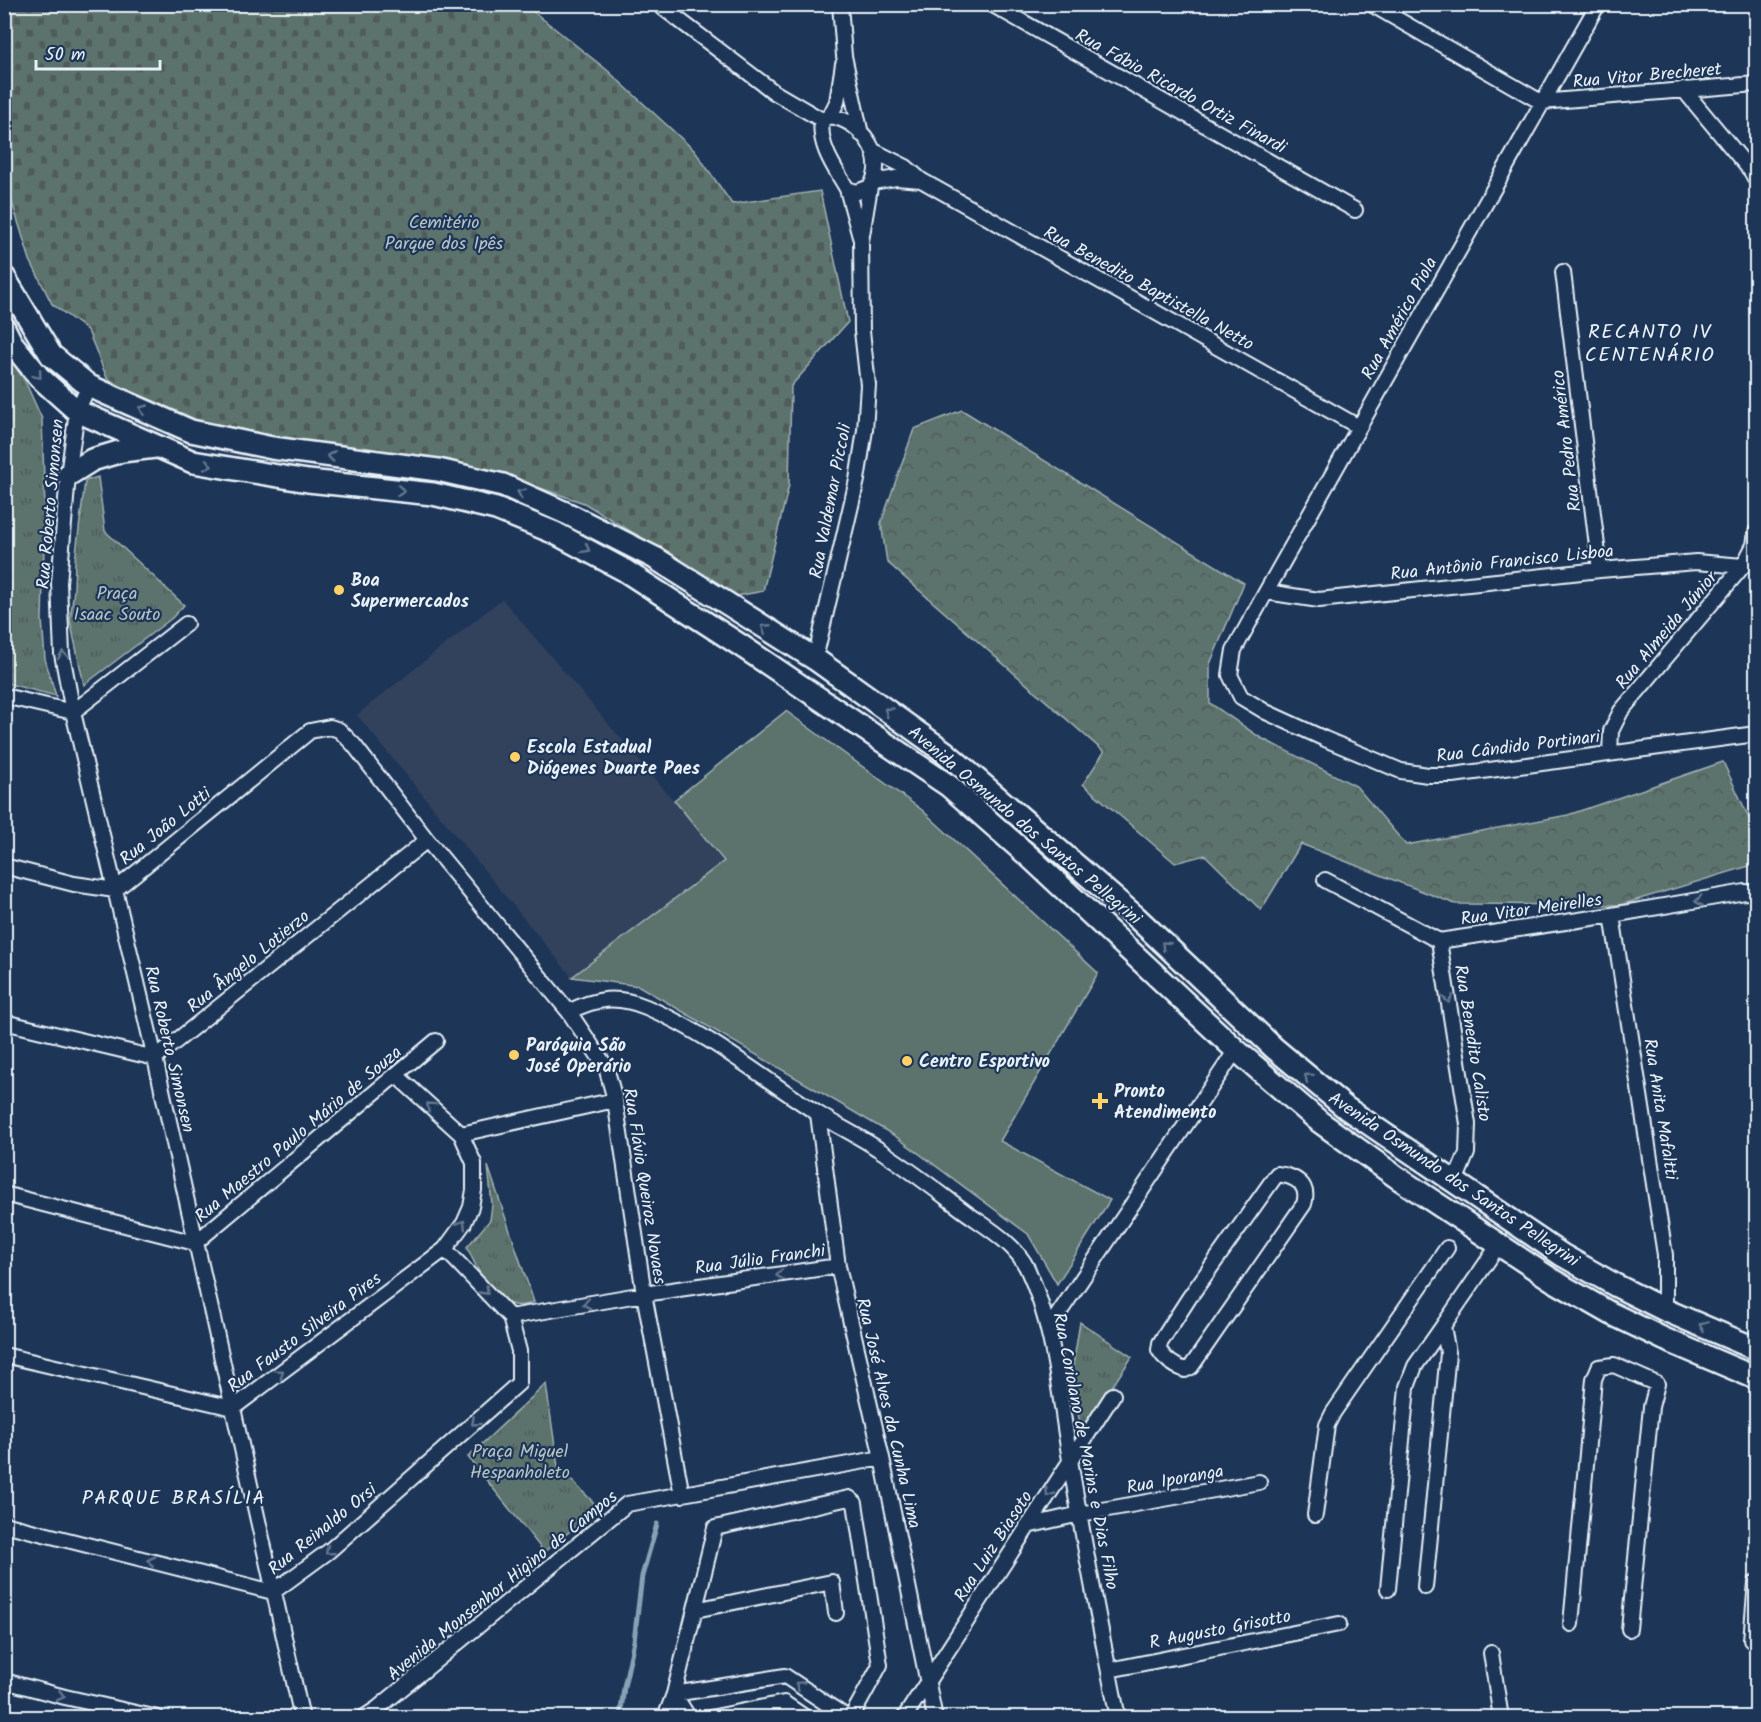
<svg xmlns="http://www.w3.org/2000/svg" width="1761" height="1722" viewBox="0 0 1761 1722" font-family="Kalam,sans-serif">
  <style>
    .built { fill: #32435d }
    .grass { fill: #5c726d; stroke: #a2b2b2; stroke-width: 1.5 }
    .forest { fill: url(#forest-crowns); stroke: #a2b2b2; stroke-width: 1.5 }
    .cemetery { fill: url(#cemetery-stones); stroke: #a2b2b2; stroke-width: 1.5 }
    .park { fill: url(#park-tufts); stroke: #a2b2b2; stroke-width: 1.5 }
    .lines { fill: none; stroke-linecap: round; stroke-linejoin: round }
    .stream { stroke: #86a3b6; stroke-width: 5 }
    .street-casing { stroke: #e8f1f8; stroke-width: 18 }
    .primary-casing { stroke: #e8f1f8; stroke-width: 26 }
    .street { stroke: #1d3557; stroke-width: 14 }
    .primary { stroke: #1d3557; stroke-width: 21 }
    .oneway { stroke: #64778f }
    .poi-dot { fill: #ffd166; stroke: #1d3557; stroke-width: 2 }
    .labels { text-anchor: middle; stroke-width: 4.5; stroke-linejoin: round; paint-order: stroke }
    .street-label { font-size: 18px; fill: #e8f1f8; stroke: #1d3557 }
    .park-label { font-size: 18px; fill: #b7c5c7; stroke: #1d3557 }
    .poi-label { font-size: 18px; font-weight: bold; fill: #e8f1f8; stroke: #1d3557; text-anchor: start }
    .neighbourhood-label { font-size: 20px; letter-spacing: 1.5px; fill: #e8f1f8; stroke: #1d3557 }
  </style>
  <defs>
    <pattern id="forest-crowns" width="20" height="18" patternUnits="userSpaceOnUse" patternTransform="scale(1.5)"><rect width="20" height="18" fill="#5c726d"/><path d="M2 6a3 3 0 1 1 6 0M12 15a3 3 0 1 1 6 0" fill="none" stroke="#505b5a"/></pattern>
    <pattern id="cemetery-stones" width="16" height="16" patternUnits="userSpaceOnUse" patternTransform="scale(1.5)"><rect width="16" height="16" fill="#5c726d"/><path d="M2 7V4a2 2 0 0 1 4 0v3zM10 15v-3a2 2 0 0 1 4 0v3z" fill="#505b5a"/></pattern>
    <pattern id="park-tufts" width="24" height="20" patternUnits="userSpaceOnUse" patternTransform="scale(1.5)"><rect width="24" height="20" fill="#5c726d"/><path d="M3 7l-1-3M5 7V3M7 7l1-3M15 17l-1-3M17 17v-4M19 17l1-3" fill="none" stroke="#505b5a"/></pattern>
  </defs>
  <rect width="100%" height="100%" fill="#1d3557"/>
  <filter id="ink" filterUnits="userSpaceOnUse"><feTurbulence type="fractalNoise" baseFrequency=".0167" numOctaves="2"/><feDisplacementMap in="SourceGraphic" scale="12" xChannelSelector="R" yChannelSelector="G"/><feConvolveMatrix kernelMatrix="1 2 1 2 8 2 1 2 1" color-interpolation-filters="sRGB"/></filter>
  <g filter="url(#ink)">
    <!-- built -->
    <path class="built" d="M 502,599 L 725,861 L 572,977 L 357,715 Z"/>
    <!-- grass -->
    <path class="grass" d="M 786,711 L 922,810 L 1098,973 L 1000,1141 L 1110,1200 L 1057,1284 L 1028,1234 L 895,1136 L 639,986 L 572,977 L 724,861 L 674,800 Z"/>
    <!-- forest -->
    <path class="forest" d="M 962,410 L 1244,583 L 1210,664 L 1210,703 L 1261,738 L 1356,786 L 1406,845 L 1568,815 L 1723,762 L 1756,833 L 1756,864 L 1620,905 L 1455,904 L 1301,844 L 1261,910 L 1205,855 L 1175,863 L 1083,784 L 1104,752 L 887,562 L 881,523 L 914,429 Z"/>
    <!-- cemetery -->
    <path class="cemetery" d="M 4,5 L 525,5 L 607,70 L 695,151 L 732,204 L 820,191 L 848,322 L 791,386 L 789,485 L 763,591 L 737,596 L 584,503 L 508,477 L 428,461 L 201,423 L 142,399 L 107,378 L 88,331 L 52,304 L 30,260 L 5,180 Z"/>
    <!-- park -->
    <path class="park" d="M 4,349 L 25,381 L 42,419 L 45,510 L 42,619 L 45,659 L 56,696 L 5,683 Z
      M 98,477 L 105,531 L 184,605 L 172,618 L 84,685 L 70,620 L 74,590 L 75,561 L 85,481 Z
      M 488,1166 L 534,1302 C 500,1319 478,1272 467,1247 L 490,1220 L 492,1205 Z
      M 1080,1322 L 1132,1357 L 1081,1433 L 1072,1372 Z
      M 546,1384 L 558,1467 L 599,1508 L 544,1552 L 468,1457 Z"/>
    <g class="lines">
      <!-- stream -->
      <path class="stream" d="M 620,1718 L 624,1687 L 634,1641 L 642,1576 L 657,1524"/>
      <defs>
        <path id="street" d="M 658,4 L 774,92 L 822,120
          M 840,4 L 844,56 L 861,134
          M 991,4 L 1355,210
          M 1371,4 L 1541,102 L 1756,84
          M 1598,4 L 1266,592 L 1234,650 L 1230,675 L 1241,697 L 1266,712 L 1325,739 L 1401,771 L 1428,775 L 1453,775 L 1756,734
          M 1683,89 L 1751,171 L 1756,180
          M 830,116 C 860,120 889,157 870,187 L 857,192 L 847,189 C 835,168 818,146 822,120 Z
          M 830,116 L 837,102 L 843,64
          M 874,151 L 906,167 L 921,180 L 1359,427
          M 873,182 L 896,178 L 921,180
          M 847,189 L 860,237
          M 1563,272 L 1600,570
          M 89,386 L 77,411 L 68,475 L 59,583 L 62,654 L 73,712 L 155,1058 L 302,1718
          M 1266,592 L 1319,600 L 1600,570 L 1696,562 L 1743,566
          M 815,659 L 857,480 L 865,430 L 868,385 L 862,331 L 861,241 L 870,187
          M 4,696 L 73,712
          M 73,712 L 186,624
          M 1610,753 L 1611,731 L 1621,711 L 1743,566 L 1754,545 L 1756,532
          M 4,866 L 74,884 L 115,890 L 310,731 L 330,727 L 339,730 L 354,745 L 427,840 L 569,1012 L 606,1067 L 615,1100 L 644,1294 L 682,1495
          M 1325,880 L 1439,941 L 1612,915 L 1745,892 L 1756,893
          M 1612,915 L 1665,1255 L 1665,1310
          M 1439,941 L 1468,1124 L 1467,1153 L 1454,1184
          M 569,1012 C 595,998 617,995 646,1007 C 708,1033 761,1077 817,1113 C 837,1126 859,1136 878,1149 C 908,1168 936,1190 964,1211 C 986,1227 1015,1243 1027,1268 C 1055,1328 1059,1395 1070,1460 C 1084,1546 1101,1632 1118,1718
          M 4,1022 L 155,1058 L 427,840
          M 818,1114 L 838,1266 L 882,1458 L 935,1718
          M 461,1134 L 615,1100
          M 1277,1174 C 1295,1176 1310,1184 1304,1204 L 1191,1367 L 1185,1370 C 1174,1366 1165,1360 1159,1350 L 1160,1343 L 1189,1298 Z
          M 4,1194 L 195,1243 L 436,1041
          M 510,1317 L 644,1294 L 838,1266
          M 1443,1326 L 1500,1243
          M 1049,1328 L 1236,1050
          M 4,1355 L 233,1408 L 445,1249 L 464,1223 L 471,1207 L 474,1190 L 474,1163 L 461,1134 L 396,1075
          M 1315,1515 L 1327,1425 L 1333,1413 L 1447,1248
          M 4,1524 L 273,1592 L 329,1551 L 519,1383 L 519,1351 L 510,1317 L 445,1249
          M 1027,1526 L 1080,1514 L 1259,1482
          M 1388,1589 L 1407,1387 L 1415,1366 L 1443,1326 L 1448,1353 L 1425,1587
          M 695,1610 L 832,1582 L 836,1613
          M 1571,1624 L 1594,1379 L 1599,1367 L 1614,1365 L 1657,1384 L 1651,1407 L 1629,1629
          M 1751,1640 L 1756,1582
          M 1491,1653 L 1501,1718
          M 1109,1670 L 1339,1624
          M 4,1681 L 65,1697 L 158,1718
          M 674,1694 L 785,1676 L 848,1718
          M 674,1694 L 689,1718
          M 363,1718 L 378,1708 L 627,1504 L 882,1458
          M 665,1718 L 674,1694 L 715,1528 L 849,1498 L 855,1503 L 880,1665 L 851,1718
          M 710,1718 L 784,1703 L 806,1718
          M 904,1718 L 1113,1395"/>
        <path id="primary" d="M 4,277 L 51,355 L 89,386 L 191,431 L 272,448 L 438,470 L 503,485 L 568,514 L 655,558 L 815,659 L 945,752 L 1136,917 L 1274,1048 L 1346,1108 L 1562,1255 L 1615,1285 L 1665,1310 L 1756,1349
          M 4,328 L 11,342 L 39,377 L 77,411 L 193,462 L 308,481 L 433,494 L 496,509 L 555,533 L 624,570 L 740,645 L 949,786 L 1033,860 L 1236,1050 L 1320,1122 L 1398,1178 L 1554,1281 L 1610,1313 L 1664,1339 L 1756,1378
          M 68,475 L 92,460 L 122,451 L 155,447"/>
      </defs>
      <!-- street casing -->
      <use href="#street" class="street-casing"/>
      <!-- primary casing -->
      <use href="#primary" class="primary-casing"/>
      <!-- street -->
      <use href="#street" class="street"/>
      <!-- primary -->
      <use href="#primary" class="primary"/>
    </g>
    <!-- one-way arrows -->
    <defs><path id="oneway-chevron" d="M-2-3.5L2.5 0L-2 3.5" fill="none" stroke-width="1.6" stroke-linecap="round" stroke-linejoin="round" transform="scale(1.5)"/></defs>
    <g class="oneway">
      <use href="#oneway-chevron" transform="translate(38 375) rotate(49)"/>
      <use href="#oneway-chevron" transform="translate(143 409) rotate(-156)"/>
      <use href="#oneway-chevron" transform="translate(331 456) rotate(-173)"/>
      <use href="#oneway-chevron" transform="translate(208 465) rotate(11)"/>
      <use href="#oneway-chevron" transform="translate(401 491) rotate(6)"/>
      <use href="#oneway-chevron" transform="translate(521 493) rotate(-156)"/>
      <use href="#oneway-chevron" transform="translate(586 549) rotate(29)"/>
      <use href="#oneway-chevron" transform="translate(765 628) rotate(-147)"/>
      <use href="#oneway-chevron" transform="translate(63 655) rotate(-97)"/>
      <use href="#oneway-chevron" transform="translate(888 711) rotate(-144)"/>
      <use href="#oneway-chevron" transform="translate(1699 901) rotate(171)"/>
      <use href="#oneway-chevron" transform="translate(1165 945) rotate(-136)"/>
      <use href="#oneway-chevron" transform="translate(1448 999) rotate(81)"/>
      <use href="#oneway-chevron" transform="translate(1308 1077) rotate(-140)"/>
      <use href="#oneway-chevron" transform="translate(430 1106) rotate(-138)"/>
      <use href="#oneway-chevron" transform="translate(462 1224) rotate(-58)"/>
      <use href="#oneway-chevron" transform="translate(780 1275) rotate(172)"/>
      <use href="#oneway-chevron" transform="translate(485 1291) rotate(46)"/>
      <use href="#oneway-chevron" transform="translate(587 1304) rotate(170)"/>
      <use href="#oneway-chevron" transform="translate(1703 1326) rotate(-157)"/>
      <use href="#oneway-chevron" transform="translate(280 1373) rotate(-37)"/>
      <use href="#oneway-chevron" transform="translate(475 1422) rotate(138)"/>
      <use href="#oneway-chevron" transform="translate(1049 1493) rotate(123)"/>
      <use href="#oneway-chevron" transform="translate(329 1551) rotate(141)"/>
      <use href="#oneway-chevron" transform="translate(151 1561) rotate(-166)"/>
      <use href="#oneway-chevron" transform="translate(799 1685) rotate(-146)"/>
      <use href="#oneway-chevron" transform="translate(61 1696) rotate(14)"/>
    </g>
  </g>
  <!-- markers -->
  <g class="poi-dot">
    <circle cx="339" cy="590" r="6"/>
    <circle cx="515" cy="757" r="6"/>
    <circle cx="514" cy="1055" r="6"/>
    <circle cx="907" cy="1061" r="6"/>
    <path d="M1097 1092h6v6h6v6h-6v6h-6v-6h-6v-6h6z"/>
  </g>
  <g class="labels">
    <!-- street labels -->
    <g class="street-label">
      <text transform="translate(1647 75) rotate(-5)" y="6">Rua Vitor Brecheret</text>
      <text transform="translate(1181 91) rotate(29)" y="6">Rua Fábio Ricardo Ortiz Finardi</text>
      <text transform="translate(1149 288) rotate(29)" y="6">Rua Benedito Baptistella Netto</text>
      <text transform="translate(1399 318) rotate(-61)" y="6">Rua Américo Piola</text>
      <text transform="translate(1566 441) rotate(-97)" y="6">Rua Pedro Américo</text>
      <text transform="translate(830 501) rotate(-79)" y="6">Rua Valdemar Piccoli</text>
      <text transform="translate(50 504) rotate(-85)" y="6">Rua Roberto Simonsen</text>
      <text transform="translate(1502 562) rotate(-6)" y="6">Rua Antônio Francisco Lisboa</text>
      <text transform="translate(1666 630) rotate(-50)" y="6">Rua Almeida Júnior</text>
      <text transform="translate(1518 746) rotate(-7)" y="6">Rua Cândido Portinari</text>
      <text transform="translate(1025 825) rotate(40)" y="6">Avenida Osmundo dos Santos Pellegrini</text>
      <text transform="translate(165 826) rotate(-39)" y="6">Rua João Lotti</text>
      <text transform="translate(1531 909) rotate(-8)" y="6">Rua Vitor Meirelles</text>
      <text transform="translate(248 961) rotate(-39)" y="6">Rua Ângelo Lotierzo</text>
      <text transform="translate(1473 1043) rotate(81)" y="6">Rua Benedito Calisto</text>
      <text transform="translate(170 1049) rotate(77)" y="6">Rua Roberto Simonsen</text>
      <text transform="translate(1661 1109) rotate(81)" y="6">Rua Anita Mafaltti</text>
      <text transform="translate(298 1134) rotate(-40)" y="6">Rua Maestro Paulo Mário de Souza</text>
      <text transform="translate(1454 1179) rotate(34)" y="6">Avenida Osmundo dos Santos Pellegrini</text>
      <text transform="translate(645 1186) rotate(81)" y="6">Rua Flávio Queiroz Novaes</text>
      <text transform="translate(760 1259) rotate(-8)" y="6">Rua Júlio Franchi</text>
      <text transform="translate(304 1332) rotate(-37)" y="6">Rua Fausto Silveira Pires</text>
      <text transform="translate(889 1413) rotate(77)" y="6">Rua José Alves da Cunha Lima</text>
      <text transform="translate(1086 1451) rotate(79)" y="6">Rua Coriolano de Marins e Dias Filho</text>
      <text transform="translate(1175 1479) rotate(-10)" y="6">Rua Iporanga</text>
      <text transform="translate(322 1529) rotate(-39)" y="6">Rua Reinaldo Orsi</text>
      <text transform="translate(993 1546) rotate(-57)" y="6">Rua Luiz Biasoto</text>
      <text transform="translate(502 1585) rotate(-39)" y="6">Avenida Monsenhor Higino de Campos</text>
      <text transform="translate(1220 1629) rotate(-11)" y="6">R Augusto Grisotto</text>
    </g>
    <!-- park labels -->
    <g class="park-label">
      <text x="444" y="228">Cemitério<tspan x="444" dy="21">Parque dos Ipês</tspan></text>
      <text x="117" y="599">Praça<tspan x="117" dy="21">Isaac Souto</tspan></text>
      <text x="520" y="1457">Praça Miguel<tspan x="520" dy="21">Hespanholeto</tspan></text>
    </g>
    <!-- poi labels -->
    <g class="poi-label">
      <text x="351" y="586">Boa<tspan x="351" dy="21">Supermercados</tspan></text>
      <text x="527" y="753">Escola Estadual<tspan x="527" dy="21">Diógenes Duarte Paes</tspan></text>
      <text x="526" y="1051">Paróquia São<tspan x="526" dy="21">José Operário</tspan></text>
      <text x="919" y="1067">Centro Esportivo</text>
      <text x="1114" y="1097">Pronto<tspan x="1114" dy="21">Atendimento</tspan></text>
    </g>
    <!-- neighbourhood labels -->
    <g class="neighbourhood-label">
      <text x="1650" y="338">RECANTO IV<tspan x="1650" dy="23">CENTENÁRIO</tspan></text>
      <text x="174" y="1504">PARQUE BRASÍLIA</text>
    </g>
  </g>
  <!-- margin -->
  <rect width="1761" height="1722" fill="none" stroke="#1d3557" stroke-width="24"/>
  <rect x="12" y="12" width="1737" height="1698" fill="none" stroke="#e8f1f8" stroke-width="2" filter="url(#ink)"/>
  <!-- scale -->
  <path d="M36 60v9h124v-9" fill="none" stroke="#e8f1f8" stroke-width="3"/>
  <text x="45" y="60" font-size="18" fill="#e8f1f8" stroke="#1d3557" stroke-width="4.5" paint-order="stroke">50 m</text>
</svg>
